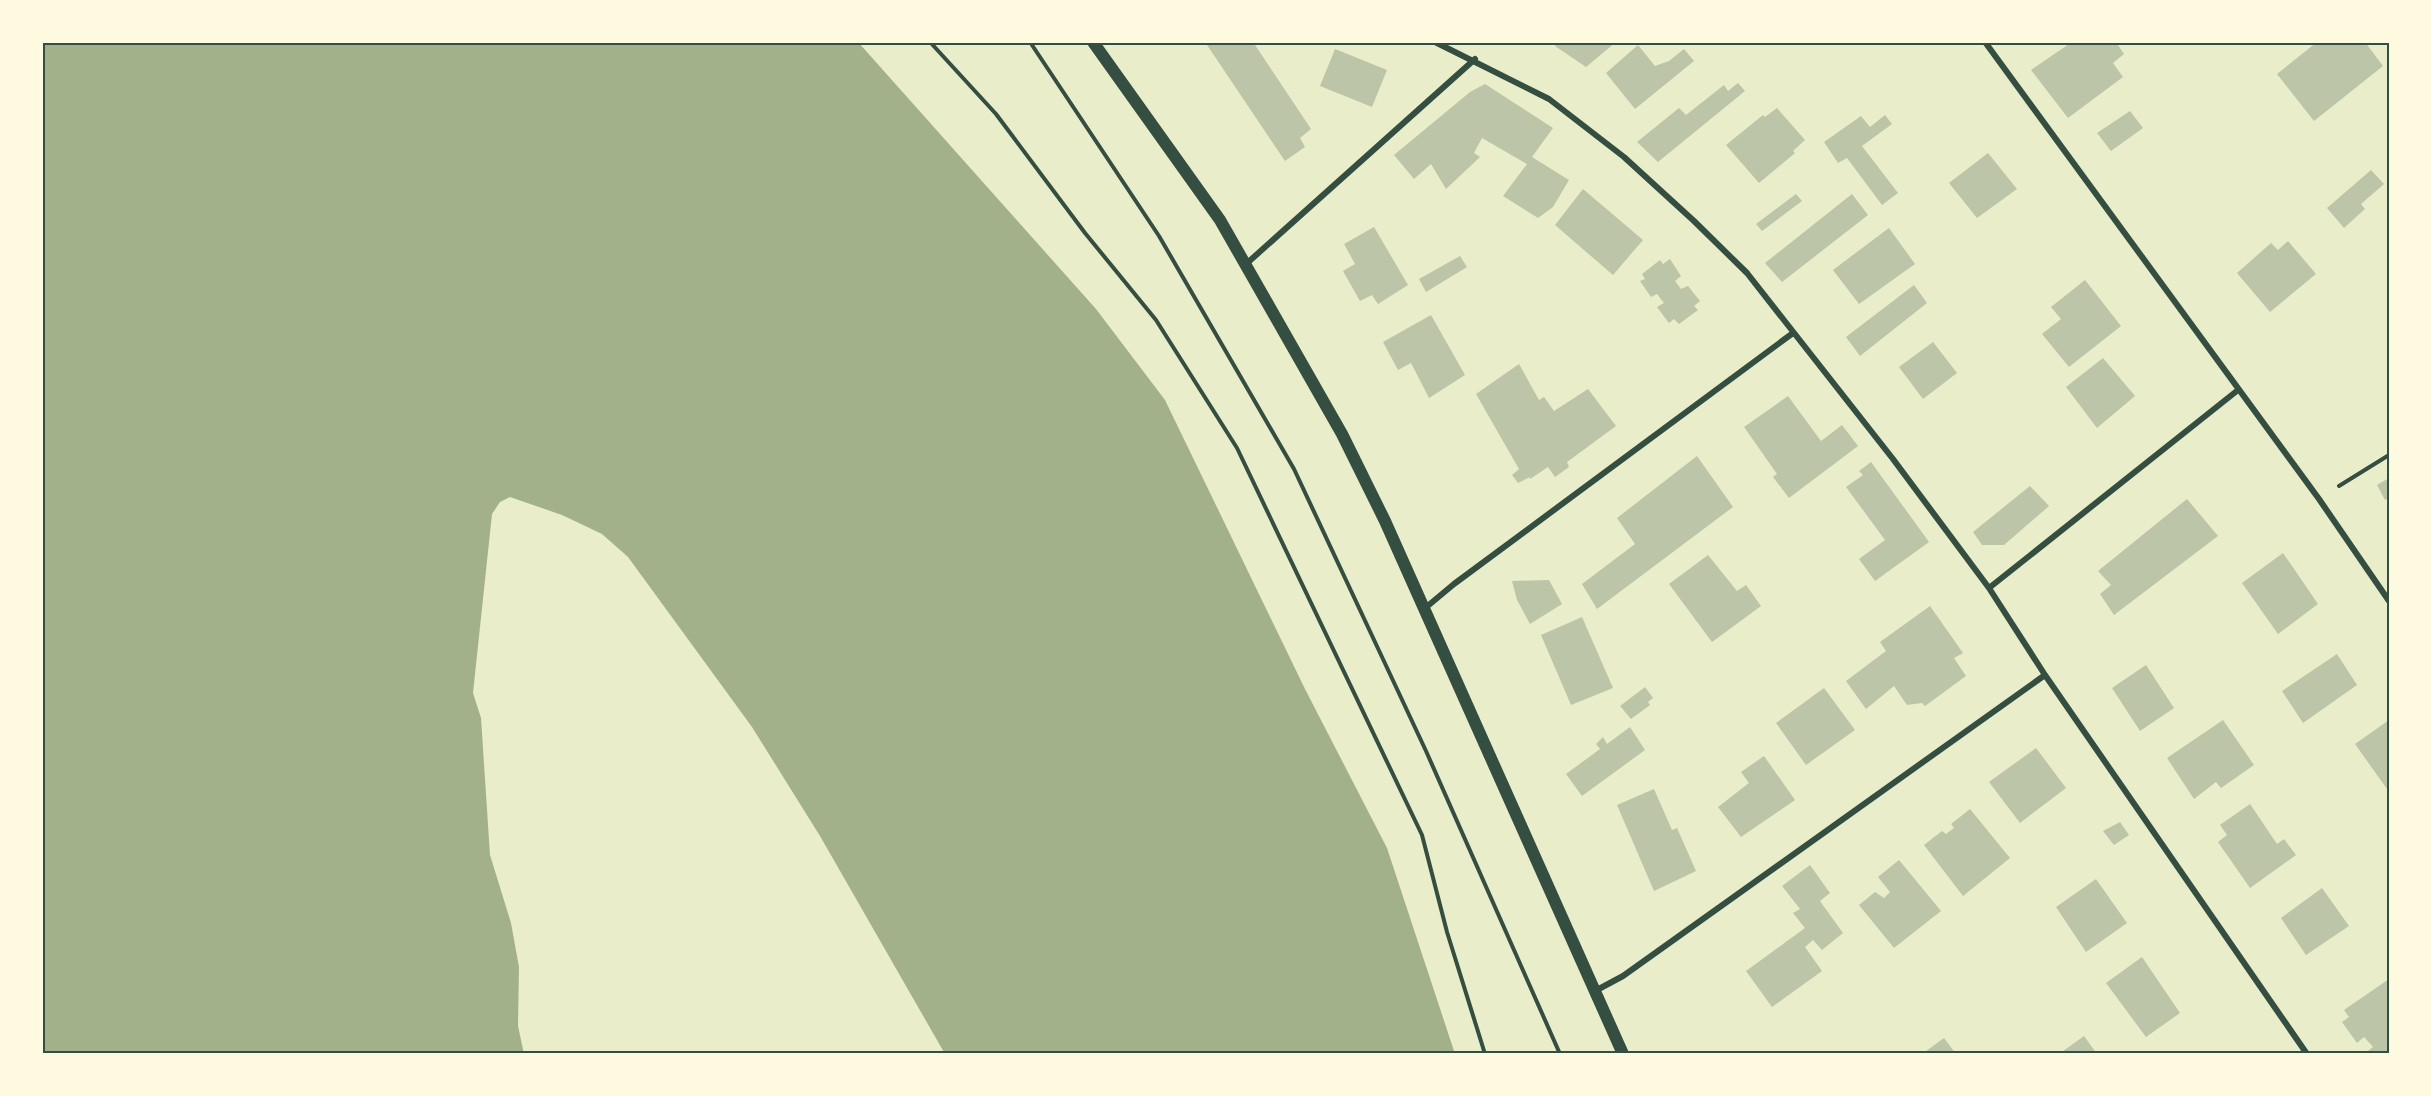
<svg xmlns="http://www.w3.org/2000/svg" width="2431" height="1096" viewBox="0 0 2431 1096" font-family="Manrope,sans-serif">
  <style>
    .water { fill: #a3b18a }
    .building { fill: #bcc5a7 }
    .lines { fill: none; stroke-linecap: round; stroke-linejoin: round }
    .path { stroke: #344e41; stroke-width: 4 }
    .minor { stroke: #344e41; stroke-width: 6 }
    .secondary { stroke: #344e41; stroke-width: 12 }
    .neatline { fill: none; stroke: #344e41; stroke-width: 2 }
  </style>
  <rect width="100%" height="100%" fill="#e9edc9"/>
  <!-- water -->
  <path class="water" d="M 42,42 L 858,42 L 1096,309 L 1165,400 L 1305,689 L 1387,848 L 1455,1054 L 945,1054 L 820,836 L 752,727 L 628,557 L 602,534 L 562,515 L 510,497 L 500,502 L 492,514 L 473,693 L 481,718 L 490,855 L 511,923 L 519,967 L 518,1026 L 524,1054 L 42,1054 Z"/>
  <!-- building -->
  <path class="building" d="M 1205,42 L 1253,42 L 1311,129 L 1300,138 L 1305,147 L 1285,161 Z
    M 1557,42 L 1616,42 L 1586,67 L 1555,46 Z
    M 2072,42 L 2116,42 L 2124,54 L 2113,63 L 2123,77 L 2068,118 L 2031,70 Z
    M 2317,42 L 2365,42 L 2383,66 L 2314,121 L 2277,74 Z
    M 1638,45 L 1655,66 L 1669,61 L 1684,49 L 1694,61 L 1635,109 L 1606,73 Z
    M 1335,49 L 1387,70 L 1372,107 L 1320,86 Z
    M 1738,83 L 1745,91 L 1658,162 L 1637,142 L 1679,108 L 1686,115 L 1724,85 L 1728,91 Z
    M 1485,84 L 1553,128 L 1532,157 L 1569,180 L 1553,207 L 1538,218 L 1503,196 L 1527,164 L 1482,138 L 1474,153 L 1480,157 L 1446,189 L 1431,164 L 1414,179 L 1394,155 L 1470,92 Z
    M 1777,108 L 1805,140 L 1793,151 L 1795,153 L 1759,183 L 1726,145 L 1763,115 L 1765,117 Z
    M 2130,111 L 2143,128 L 2111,151 L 2097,133 Z
    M 1885,115 L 1892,124 L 1862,146 L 1898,193 L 1882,205 L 1847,158 L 1838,163 L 1824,142 L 1861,116 L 1870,127 Z
    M 1988,153 L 2017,189 L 1977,218 L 1949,183 Z
    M 2371,170 L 2384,184 L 2361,204 L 2365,209 L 2344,228 L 2327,208 Z
    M 1583,189 L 1643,240 L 1613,275 L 1555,225 Z
    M 1796,194 L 1802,201 L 1762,231 L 1756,224 Z
    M 1852,194 L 1868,215 L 1782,282 L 1765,263 Z
    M 1374,227 L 1408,285 L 1378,304 L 1372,295 L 1360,301 L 1343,271 L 1355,264 L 1344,244 Z
    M 1889,228 L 1915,264 L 1859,304 L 1833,270 Z
    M 2288,241 L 2316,274 L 2270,312 L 2237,273 L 2271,243 L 2278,250 Z
    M 1460,256 L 1467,267 L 1426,292 L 1419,279 Z
    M 1670,259 L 1681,276 L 1675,281 L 1681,289 L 1688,286 L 1700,301 L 1694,306 L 1698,310 L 1679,324 L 1674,319 L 1669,323 L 1657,307 L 1664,303 L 1657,294 L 1651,297 L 1640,281 L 1645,279 L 1642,274 L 1660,260 L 1663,264 Z
    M 2085,280 L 2121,326 L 2069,367 L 2042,334 L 2061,319 L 2051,307 Z
    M 1914,285 L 1927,303 L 1860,356 L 1846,337 Z
    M 1431,315 L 1465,375 L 1429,398 L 1411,363 L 1398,370 L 1383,342 Z
    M 1933,342 L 1957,373 L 1923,399 L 1899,367 Z
    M 2103,358 L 2135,396 L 2097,428 L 2066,387 Z
    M 1519,364 L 1539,400 L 1544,397 L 1554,411 L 1588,389 L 1616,426 L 1567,462 L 1569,467 L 1555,477 L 1548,467 L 1530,479 L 1530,477 L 1518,483 L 1512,475 L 1519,469 L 1476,394 Z
    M 1788,396 L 1821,441 L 1842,425 L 1858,446 L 1789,498 L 1773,477 L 1777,474 L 1744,427 Z
    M 1697,456 L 1733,507 L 1597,609 L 1582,584 L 1635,544 L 1617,518 Z
    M 1871,462 L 1929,542 L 1875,581 L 1859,559 L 1885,540 L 1846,487 L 1863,475 L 1859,471 Z
    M 2389,478 L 2389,498 L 2385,500 L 2377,485 Z
    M 2030,486 L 2049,506 L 2004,545 L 1982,545 L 1973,532 Z
    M 2187,499 L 2218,536 L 2114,615 L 2100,594 L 2111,585 L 2098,571 Z
    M 2283,553 L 2318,604 L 2278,634 L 2242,583 Z
    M 1708,555 L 1737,591 L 1746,585 L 1761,606 L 1712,642 L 1669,584 Z
    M 1549,580 L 1562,604 L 1530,624 L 1517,600 L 1512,581 Z
    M 1930,606 L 1963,653 L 1954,658 L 1966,676 L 1925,706 L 1922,703 L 1907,705 L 1894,686 L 1866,709 L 1846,681 L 1886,651 L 1880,642 Z
    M 1582,617 L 1613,688 L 1571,705 L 1541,635 Z
    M 2337,654 L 2357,685 L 2303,723 L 2282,691 Z
    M 2146,665 L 2174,708 L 2140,731 L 2112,688 Z
    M 1645,687 L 1653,698 L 1648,702 L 1650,705 L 1631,719 L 1620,706 Z
    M 1824,688 L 1855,730 L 1806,765 L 1776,723 Z
    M 2223,720 L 2254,765 L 2221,788 L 2216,782 L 2194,799 L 2167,758 Z
    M 2389,720 L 2389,788 L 2387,789 L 2355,744 Z
    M 1630,727 L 1645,750 L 1582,796 L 1566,774 L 1600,749 L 1596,744 L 1603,737 L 1607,744 Z
    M 2036,748 L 2066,788 L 2020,823 L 1989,782 Z
    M 1764,756 L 1795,800 L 1741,837 L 1718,807 L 1749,783 L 1741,772 Z
    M 1654,789 L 1672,830 L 1677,828 L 1696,871 L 1654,891 L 1617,805 Z
    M 2250,804 L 2277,844 L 2284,839 L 2296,855 L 2250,888 L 2218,842 L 2227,835 L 2220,825 Z
    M 1970,809 L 2010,858 L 1963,896 L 1924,845 L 1942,831 L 1946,834 L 1954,828 L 1951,824 Z
    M 2120,822 L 2129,835 L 2114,845 L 2103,831 Z
    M 1899,860 L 1941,911 L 1894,948 L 1859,905 L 1875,892 L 1884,898 L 1890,892 L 1878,877 Z
    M 1810,865 L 1830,893 L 1820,901 L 1843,933 L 1822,950 L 1813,940 L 1805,947 L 1822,971 L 1772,1007 L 1746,971 L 1805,928 L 1793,913 L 1800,909 L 1782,886 Z
    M 2096,879 L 2127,923 L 2086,952 L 2056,907 Z
    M 2322,888 L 2349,926 L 2306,955 L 2281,918 Z
    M 2142,957 L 2180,1013 L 2146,1037 L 2106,983 Z
    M 2389,979 L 2389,1054 L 2364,1054 L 2373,1047 L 2364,1037 L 2357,1043 L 2342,1022 L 2349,1017 L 2344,1010 Z
    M 2084,1036 L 2097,1054 L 2059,1054 Z
    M 1944,1038 L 1956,1054 L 1922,1054 Z"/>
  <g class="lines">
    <!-- path -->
    <path class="path" d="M 930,42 L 996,114 L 1085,233 L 1156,320 L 1237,448 L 1422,835 L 1447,932 L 1485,1054
      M 1030,42 L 1159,236 L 1294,469 L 1426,751 L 1560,1054
      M 2339,486 L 2389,455"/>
    <!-- minor -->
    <path class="minor" d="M 1435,42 L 1549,99 L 1624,157 L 1694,221 L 1747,273 L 1893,459 L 1989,588 L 2045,675 L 2307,1054
      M 1985,42 L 2319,499 L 2389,601
      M 1245,265 L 1475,59
      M 1989,588 L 2238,390
      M 1424,609 L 1454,584 L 1793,333
      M 1595,991 L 1623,976 L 2045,675"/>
    <!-- secondary -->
    <path class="secondary" d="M 1093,42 L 1220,220 L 1342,434 L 1385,521 L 1623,1054"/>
  </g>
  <!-- border -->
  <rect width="2431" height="1096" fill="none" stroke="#fefae0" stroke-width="87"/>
  <rect x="44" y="44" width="2344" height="1008" class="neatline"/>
</svg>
